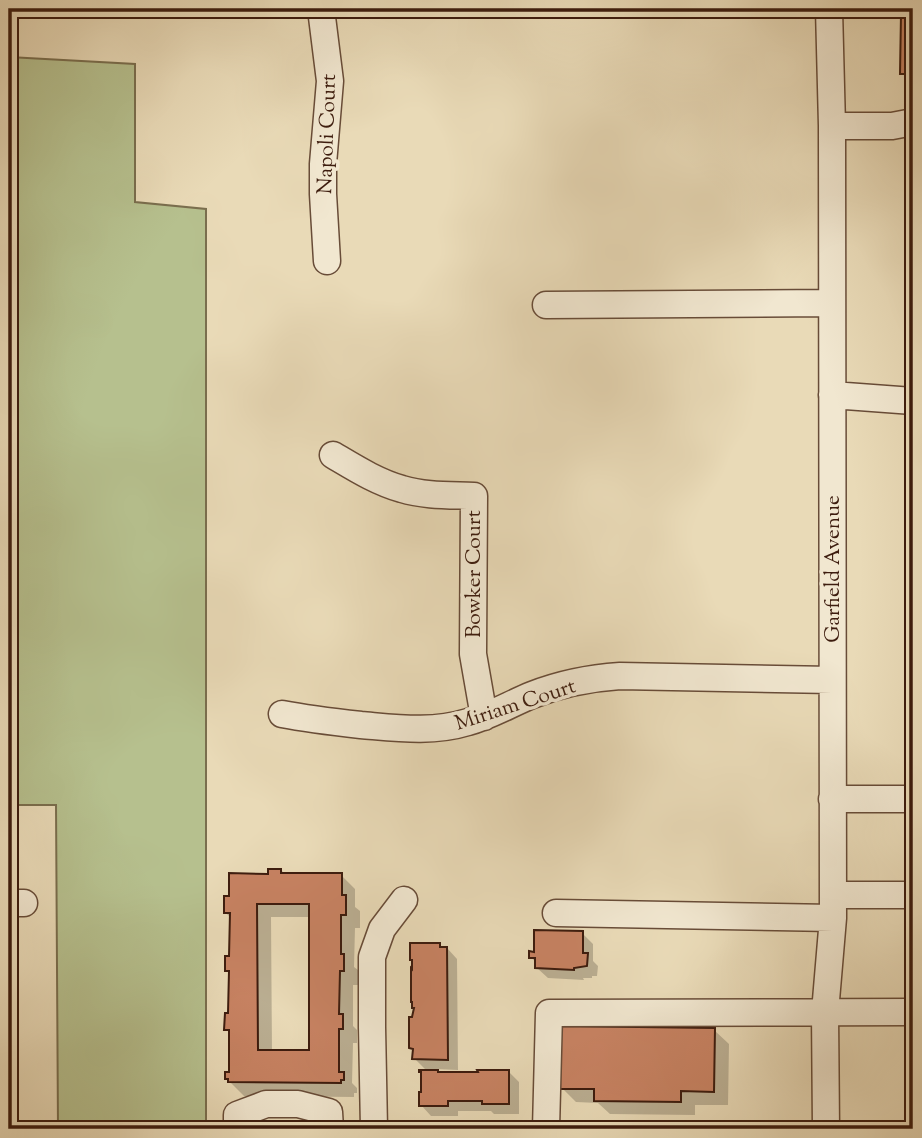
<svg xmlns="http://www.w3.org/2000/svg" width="922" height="1138" viewBox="0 0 922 1138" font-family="'Sorts Mill Goudy',serif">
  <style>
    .green { fill: #b6c08e; stroke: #7a6e4e; stroke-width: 2 }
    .shadow { fill: #0003; fill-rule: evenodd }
    .building { fill: #c78262; stroke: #3d1c0e; stroke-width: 2; fill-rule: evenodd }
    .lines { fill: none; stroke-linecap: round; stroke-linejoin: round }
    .minor-casing { stroke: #684c38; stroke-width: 29 }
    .minor { stroke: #f1e7d0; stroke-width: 26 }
    .labels { text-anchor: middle; stroke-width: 7; stroke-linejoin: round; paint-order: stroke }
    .street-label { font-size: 21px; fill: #3d1c0e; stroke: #f1e7d0 }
  </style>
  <rect width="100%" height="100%" fill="#e9dab7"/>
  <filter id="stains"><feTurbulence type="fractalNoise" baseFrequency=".00286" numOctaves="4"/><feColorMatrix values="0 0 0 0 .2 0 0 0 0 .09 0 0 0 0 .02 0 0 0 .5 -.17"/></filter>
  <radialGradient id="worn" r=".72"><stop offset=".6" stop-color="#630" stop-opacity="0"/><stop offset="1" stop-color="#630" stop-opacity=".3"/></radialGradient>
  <!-- green -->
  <path class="green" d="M 9,57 L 135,64 L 135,202 L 206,209 L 206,1129 L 58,1129 L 56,805 L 9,805 Z"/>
  <!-- shadow -->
  <path class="shadow" d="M 903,16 L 913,16 L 913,80 L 909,80 L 902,73 Z
    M 281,870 L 285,874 L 341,875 L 355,889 L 355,907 L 360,911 L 360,928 L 355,928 L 354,967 L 358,970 L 358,985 L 353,985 L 353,1026 L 357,1030 L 357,1043 L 353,1043 L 352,1083 L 357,1088 L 357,1093 L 354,1093 L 354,1097 L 244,1096 L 227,1079 L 230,1074 L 231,1034 L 226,1029 L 230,1015 L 231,974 L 227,970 L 231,957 L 231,918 L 225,912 L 230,897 ZM 271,917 L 310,917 L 311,1052 L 272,1052 Z
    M 582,933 L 593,944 L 593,961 L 598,966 L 597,976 L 592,976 L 592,978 L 583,978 L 584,980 L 548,978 L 537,968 L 537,964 L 531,957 Z
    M 439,944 L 443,949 L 447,948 L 457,959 L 458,1070 L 435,1069 L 439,1073 L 508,1071 L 519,1082 L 519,1114 L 494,1114 L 491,1111 L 458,1111 L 458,1116 L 431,1116 L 421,1105 L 427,1071 L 414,1058 L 414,1051 L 411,1048 L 416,1010 L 414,1008 Z
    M 714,1030 L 729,1044 L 728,1105 L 695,1105 L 695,1115 L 610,1114 L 598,1103 L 576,1102 L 562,1088 Z"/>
  <!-- building -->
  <path class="building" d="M 901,14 L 913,14 L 913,74 L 900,74 Z
    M 268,869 L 281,869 L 281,873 L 342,873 L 342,895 L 346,895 L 346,915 L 341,915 L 341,954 L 344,954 L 344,971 L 340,971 L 339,1014 L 343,1014 L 343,1029 L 339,1029 L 339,1072 L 344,1072 L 344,1080 L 341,1080 L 341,1083 L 228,1082 L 228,1079 L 225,1079 L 225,1072 L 229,1072 L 229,1030 L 224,1030 L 225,1013 L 228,1013 L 229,971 L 225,971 L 225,956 L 229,956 L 230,913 L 224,913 L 224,896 L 229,896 L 229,873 L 268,874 ZM 257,904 L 309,904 L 309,1050 L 258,1050 Z
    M 534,930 L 583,931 L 583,953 L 588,953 L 587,966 L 574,968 L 574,970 L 535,968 L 535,958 L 529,958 L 529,951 L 534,952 Z
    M 410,943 L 440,943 L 440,947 L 447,947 L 448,1060 L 412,1059 L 413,1049 L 409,1048 L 409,1017 L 412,1017 L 414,1008 L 412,1008 L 412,1002 L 411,1002 L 411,968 L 412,969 L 412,960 L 410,960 Z
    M 560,1026 L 715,1028 L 714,1092 L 681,1091 L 681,1102 L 594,1101 L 594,1089 L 560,1089 Z
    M 419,1070 L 438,1070 L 438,1072 L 478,1072 L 477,1070 L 509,1070 L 509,1104 L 482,1104 L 482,1101 L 448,1101 L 448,1106 L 419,1106 L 419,1092 L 421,1092 L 421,1072 L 419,1072 Z"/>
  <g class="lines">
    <defs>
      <path id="minor" d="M 321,9 L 330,81 L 323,164 L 323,194 L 327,261
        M 832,126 L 892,126 L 913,122
        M 546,305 L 832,303
        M 832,395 L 913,401
        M 333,455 C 355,468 377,482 402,489 C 425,496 450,495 474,496 L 473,654 L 484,717
        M 282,714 C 308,719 334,722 361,725 C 397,728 432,733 468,722 C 490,716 510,704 532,695 C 560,684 590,678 620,676 L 832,680
        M 832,799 L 913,799
        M 833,895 L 913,895
        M 9,903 L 24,903
        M 556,913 L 833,918
        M 237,1129 L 237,1115 L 266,1104 L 298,1104 L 329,1112 L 330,1129
        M 374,1129 L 372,1027 L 372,957 L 382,929 L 404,900
        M 546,1129 L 549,1013 L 913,1012
        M 826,1129 L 825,1012 L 833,918 L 832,126 L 829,9"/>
    </defs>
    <!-- minor casing -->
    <use href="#minor" class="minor-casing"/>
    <!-- minor -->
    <use href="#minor" class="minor"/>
  </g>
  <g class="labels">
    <!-- street labels -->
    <g class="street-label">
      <text transform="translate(326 134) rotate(-88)" y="7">Napoli Court</text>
      <text transform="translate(832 569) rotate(-90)" y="7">Garfield Avenue</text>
      <text transform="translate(473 574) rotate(-90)" y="7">Bowker Court</text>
      <text transform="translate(515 704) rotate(-18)" y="7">Miriam Court</text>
    </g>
  </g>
  <!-- margin -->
  <rect width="922" height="1138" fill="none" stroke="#e9dab7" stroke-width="35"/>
  <rect x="10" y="10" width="901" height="1117" fill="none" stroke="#3d1c0e" stroke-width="3.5"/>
  <rect x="18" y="18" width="887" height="1103" fill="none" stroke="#3d1c0e" stroke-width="2"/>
  <rect width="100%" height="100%" filter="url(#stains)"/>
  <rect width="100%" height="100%" fill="url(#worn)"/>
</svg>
